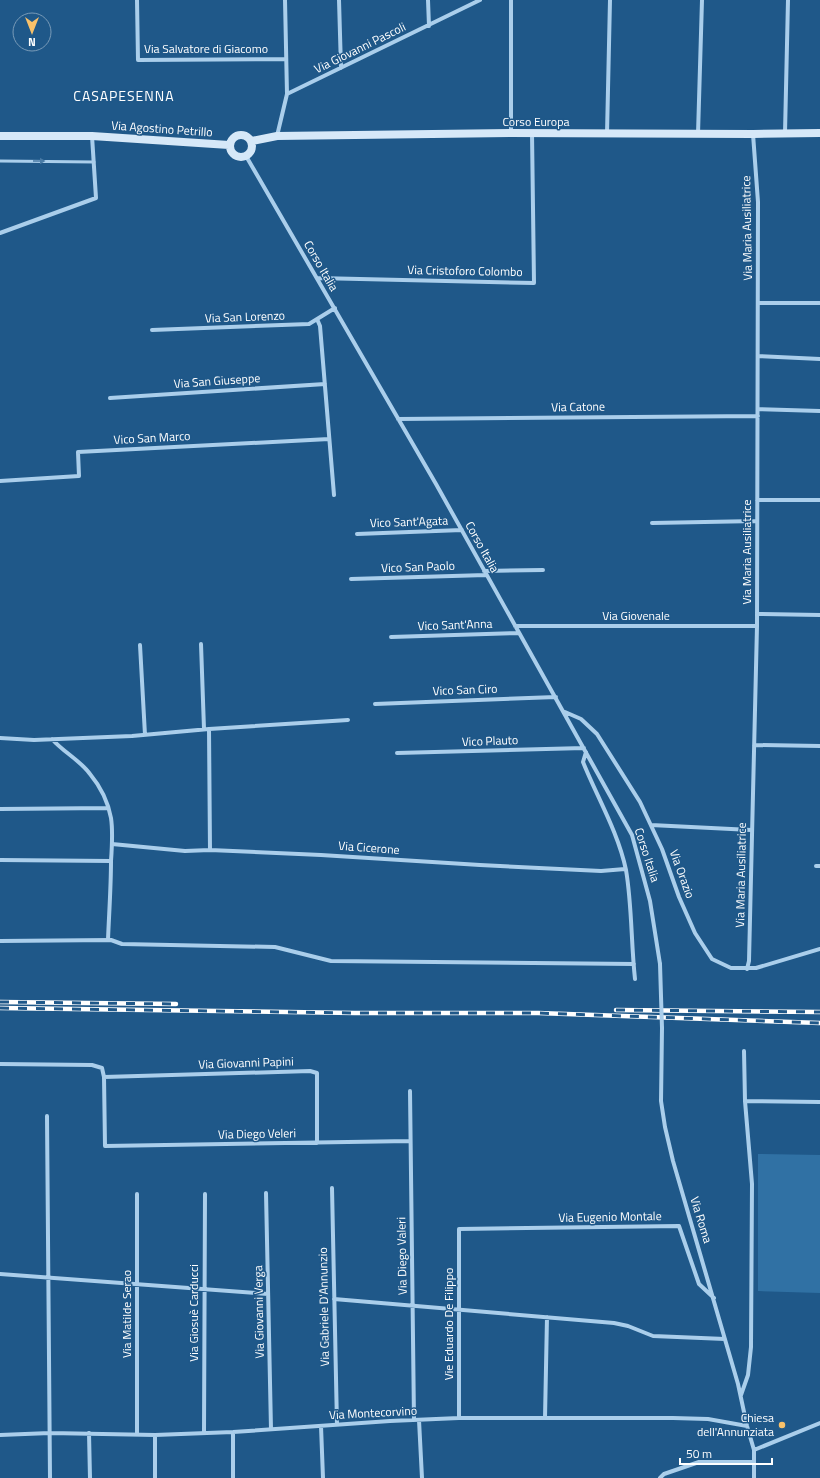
<svg xmlns="http://www.w3.org/2000/svg" width="820" height="1478" viewBox="0 0 820 1478" font-family="'Titillium Web',sans-serif">
  <style>
    .green { fill: #3071a4 }
    .lines { fill: none; stroke-linecap: round; stroke-linejoin: round }
    .lane { stroke: #aaceeb; stroke-width: 3 }
    .street { stroke: #aaceeb; stroke-width: 4 }
    .secondary { stroke: #d6e8f8; stroke-width: 8 }
    .rail-casing { stroke: #fff; stroke-width: 4.5 }
    .rail { stroke: #1f5889; stroke-width: 3; stroke-dasharray: 9; stroke-linecap: butt }
    .street-bridge { stroke: #aaceeb; stroke-width: 4 }
    .oneway { fill: #497ba6 }
    .poi-dot { fill: #f9c16a; stroke: #1f5889; stroke-width: 1.5 }
    .labels { text-anchor: middle; stroke-width: 3; stroke-linejoin: round; paint-order: stroke }
    .street-label { font-size: 12px; fill: #fff; stroke: #1f5889 }
    .poi-label { font-size: 12px; fill: #fff; stroke: #1f5889; text-anchor: end }
    .quarter-label { font-size: 14px; letter-spacing: 1px; fill: #fff; stroke: #1f5889 }
  </style>
  <rect width="100%" height="100%" fill="#1f5889"/>
  <!-- green -->
  <path class="green" d="M 758,1154 L 820,1155 L 820,1293 L 758,1291 Z"/>
  <g class="lines">
    <!-- lane -->
    <path class="lane" d="M 0,161 L 94,162"/>
    <!-- street -->
    <path class="street" d="M 137,0 L 138,60 L 285,59
      M 285,0 L 287,94
      M 339,0 L 341,68
      M 428,0 L 429,26
      M 511,133 L 511,0
      M 785,133 L 788,0
      M 607,134 L 610,0
      M 698,134 L 702,0
      M 277,136 L 287,94 L 480,0
      M 246,156 L 436,484 L 632,835 L 650,901 L 660,964
      M 0,233 L 96,198 L 92,136
      M 317,278 L 534,283 L 532,133
      M 758,303 L 820,303
      M 317,319 L 320,326 L 334,495
      M 152,330 L 309,324 L 335,308
      M 758,356 L 820,359
      M 110,398 L 325,384
      M 758,409 L 820,411
      M 398,419 L 758,416
      M 0,481 L 79,476 L 78,452 L 329,439
      M 757,500 L 820,500
      M 652,523 L 757,521
      M 357,534 L 462,530
      M 484,571 L 543,570
      M 351,579 L 486,575
      M 757,614 L 820,615
      M 515,626 L 757,626
      M 391,637 L 518,633
      M 201,644 L 204,729
      M 140,645 L 145,735
      M 375,704 L 556,697
      M 565,712 L 581,719 L 597,734 L 640,802 L 662,849 L 679,897 L 695,933 L 712,959 L 731,968 L 756,968 L 820,949
      M 209,729 L 210,850
      M 0,738 L 34,740 L 132,736 L 209,729 L 348,720
      M 52,739 C 63,752 80,760 90,774 C 100,786 108,802 111,818 C 113,831 112,847 111,861 C 111,887 109,914 108,940
      M 754,745 L 820,746
      M 586,752 L 583,762 C 597,797 618,832 626,870 C 632,905 631,943 635,979
      M 397,753 L 584,748
      M 0,809 L 108,808
      M 651,825 L 751,830
      M 112,844 L 185,851 L 210,850 L 321,855 L 480,865 L 601,871 L 625,869
      M 0,860 L 111,861
      M 816,866 L 820,866
      M 0,941 L 111,940 L 122,944 L 275,947 L 331,961 L 634,964
      M 747,969 L 749,961 L 757,626 L 758,202 L 753,134
      M 662,1028 L 661,1101 L 665,1127 L 673,1161 L 738,1384 L 747,1426 L 754,1450 L 754,1478
      M 0,1064 L 92,1065 L 102,1068 L 104,1077 L 105,1146 L 410,1141
      M 104,1077 L 310,1071 L 317,1073 L 317,1143
      M 410,1091 L 414,1420
      M 745,1101 L 820,1102
      M 47,1116 L 50,1478
      M 332,1188 L 337,1425
      M 266,1193 L 271,1429
      M 137,1194 L 137,1434
      M 0,1274 L 268,1294
      M 334,1299 L 614,1323 L 628,1326 L 653,1336 L 725,1339
      M 741,1395 L 748,1375 L 751,1347 L 752,1184 L 745,1101 L 744,1051
      M 459,1418 L 459,1229 L 679,1226 L 699,1284 L 714,1298
      M 545,1418 L 547,1317
      M 419,1420 L 422,1478
      M 321,1426 L 323,1478
      M 233,1432 L 233,1478
      M 89,1433 L 90,1478
      M 204,1433 L 205,1194
      M 0,1435 L 50,1433 L 155,1435 L 233,1432 L 390,1421 L 459,1418 L 673,1418 L 708,1419 L 747,1426
      M 155,1435 L 155,1478
      M 754,1450 L 820,1423
      M 660,1478 L 664,1474 L 699,1462 L 754,1462"/>
    <!-- secondary -->
    <path class="secondary" d="M230 146a11 11 0 1 1 22 0a11 11 0 1 1-22 0Z
      M 0,136 L 92,136 L 229,145
      M 252,141 L 277,136 L 511,133 L 753,134 L 820,133"/>
    <defs>
      <path id="rail" d="M 0,1002 L 176,1004
        M 0,1008 L 355,1013 L 538,1013 L 820,1023
        M 616,1010 L 820,1012"/>
    </defs>
    <!-- rail casing -->
    <use href="#rail" class="rail-casing"/>
    <!-- rail -->
    <use href="#rail" class="rail"/>
    <!-- street-bridge -->
    <path class="street-bridge" d="M 660,964 L 662,1028"/>
  </g>
  <!-- one-way arrows -->
  <defs><path id="oneway-solid" d="M-6-.8H1V-3.2L6.5 0L1 3.2V.8H-6Z"/></defs>
  <use class="oneway" href="#oneway-solid" transform="translate(39 161)"/>
  <!-- markers -->
  <circle class="poi-dot" cx="782" cy="1425" r="4"/>
  <g class="labels">
    <!-- street labels -->
    <g class="street-label">
      <text transform="translate(360 48) rotate(-26)" y="4">Via Giovanni Pascoli</text>
      <text x="206" y="53">Via Salvatore di Giacomo</text>
      <text x="536" y="126">Corso Europa</text>
      <text transform="translate(162 129) rotate(4)" y="4">Via Agostino Petrillo</text>
      <text transform="translate(747 228) rotate(-91)" y="4">Via Maria Ausiliatrice</text>
      <text transform="translate(321 266) rotate(60)" y="4">Corso Italia</text>
      <text transform="translate(465 271) rotate(1)" y="4">Via Cristoforo Colombo</text>
      <text transform="translate(245 317) rotate(-2)" y="4">Via San Lorenzo</text>
      <text transform="translate(217 381) rotate(-4)" y="4">Via San Giuseppe</text>
      <text transform="translate(578 407) rotate(-1)" y="4">Via Catone</text>
      <text transform="translate(152 438) rotate(-3)" y="4">Vico San Marco</text>
      <text transform="translate(409 522) rotate(-2)" y="4">Vico Sant'Agata</text>
      <text transform="translate(482 547) rotate(61)" y="4">Corso Italia</text>
      <text transform="translate(747 552) rotate(-90)" y="4">Via Maria Ausiliatrice</text>
      <text transform="translate(418 567) rotate(-2)" y="4">Vico San Paolo</text>
      <text x="636" y="620">Via Giovenale</text>
      <text transform="translate(455 625) rotate(-2)" y="4">Vico Sant'Anna</text>
      <text transform="translate(465 690) rotate(-2)" y="4">Vico San Ciro</text>
      <text transform="translate(490 741) rotate(-2)" y="4">Vico Plauto</text>
      <text transform="translate(369 848) rotate(4)" y="4">Via Cicerone</text>
      <text transform="translate(647 855) rotate(72)" y="4">Corso Italia</text>
      <text transform="translate(682 874) rotate(70)" y="4">Via Orazio</text>
      <text transform="translate(741 875) rotate(-89)" y="4">Via Maria Ausiliatrice</text>
      <text transform="translate(246 1063) rotate(-2)" y="4">Via Giovanni Papini</text>
      <text transform="translate(257 1134) rotate(-1)" y="4">Via Diego Veleri</text>
      <text transform="translate(610 1217) rotate(-1)" y="4">Via Eugenio Montale</text>
      <text transform="translate(701 1220) rotate(73)" y="4">Via Roma</text>
      <text transform="translate(402 1256) rotate(-91)" y="4">Via Diego Valeri</text>
      <text transform="translate(324 1307) rotate(-91)" y="4">Via Gabriele D'Annunzio</text>
      <text transform="translate(259 1312) rotate(-91)" y="4">Via Giovanni Verga</text>
      <text transform="translate(194 1313) rotate(-90)" y="4">Via Giosuè Carducci</text>
      <text transform="translate(127 1314) rotate(-90)" y="4">Via Matilde Serao</text>
      <text transform="translate(449 1324) rotate(-90)" y="4">Vie Eduardo De Filippo</text>
      <text transform="translate(373 1413) rotate(-3)" y="4">Via Montecorvino</text>
    </g>
    <!-- poi labels -->
    <g class="poi-label">
      <text x="774" y="1422">Chiesa<tspan x="774" dy="14">dell'Annunziata</tspan></text>
    </g>
    <!-- quarter labels -->
    <g class="quarter-label">
      <text x="124" y="101">CASAPESENNA</text>
    </g>
  </g>
  <!-- north arrow -->
  <g transform="translate(32 32) rotate(180)"><circle r="19" fill="#1f5889" stroke="#799bb8"/>
  <path d="M0-3L7 15L0 10L-7 15Z" fill="#f9c16a"/>
  <text y="-6" font-size="11" font-weight="bold" text-anchor="middle" fill="#ffffff">N</text>
  </g>
  <!-- scale -->
  <path d="M680 1458v6h92v-6" fill="none" stroke="#ffffff" stroke-width="2"/>
  <text x="686" y="1458" font-size="12" fill="#ffffff" stroke="#1f5889" stroke-width="3" paint-order="stroke">50 m</text>
</svg>
